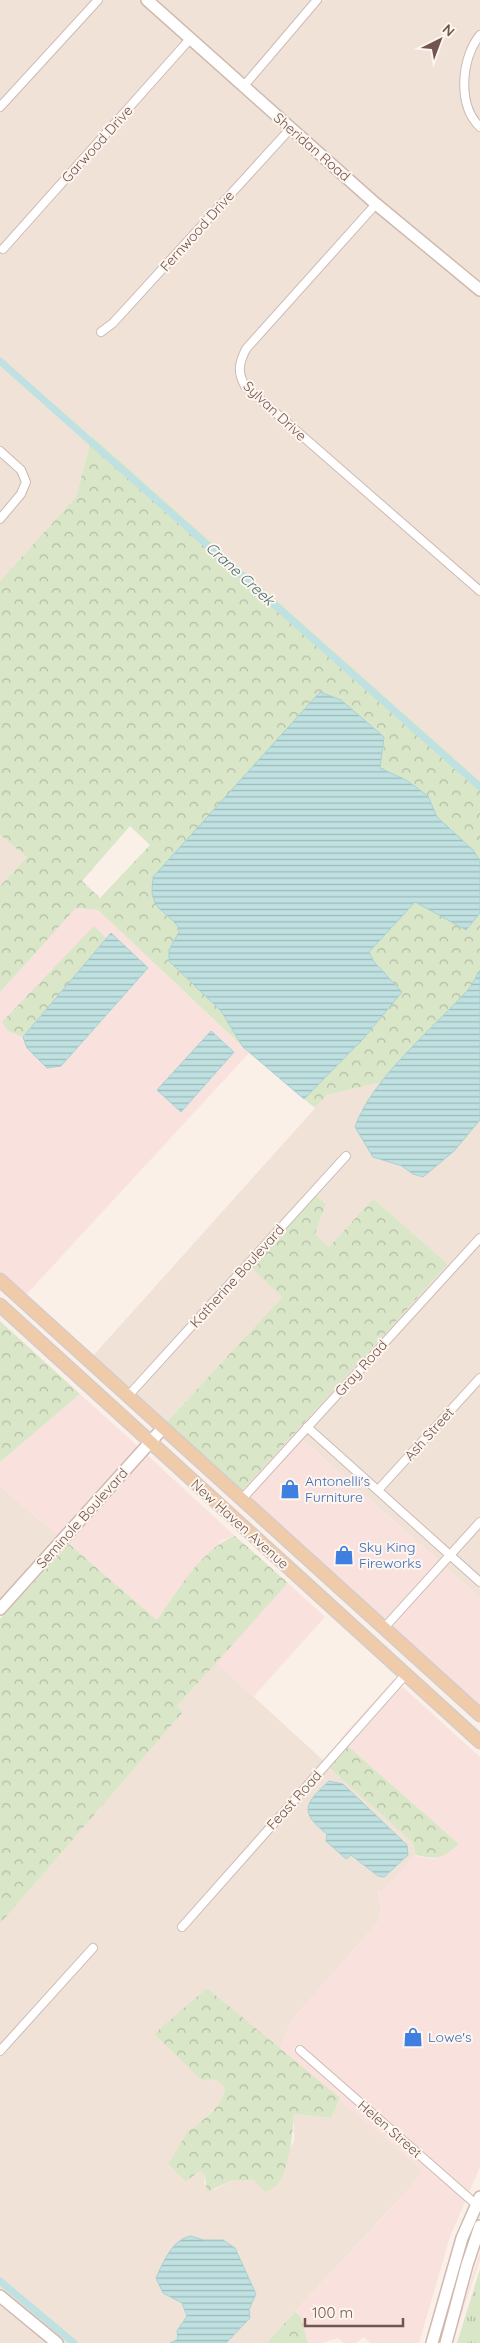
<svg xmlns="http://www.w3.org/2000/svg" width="480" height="2343" viewBox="0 0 480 2343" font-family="Quicksand,sans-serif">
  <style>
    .residential { fill: #f1e2d8; fill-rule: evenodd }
    .commercial { fill: #f9e2de; fill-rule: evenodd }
    .forest { fill: url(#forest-crowns); fill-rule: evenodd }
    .park { fill: url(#park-tufts) }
    .water { fill: url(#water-rules); stroke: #a6d2d2 }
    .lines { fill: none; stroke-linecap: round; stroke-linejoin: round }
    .canal { stroke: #bfe1e1; stroke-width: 7 }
    .street-casing { stroke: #cdbab3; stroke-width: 10 }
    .secondary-casing { stroke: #cfb9b0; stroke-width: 14 }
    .primary-casing { stroke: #d4ccca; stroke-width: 15 }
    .street { stroke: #fff; stroke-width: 8 }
    .secondary { stroke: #fff; stroke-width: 11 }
    .primary { stroke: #f0cba9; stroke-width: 12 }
    .labels { text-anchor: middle; stroke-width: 4; stroke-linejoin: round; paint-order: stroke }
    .street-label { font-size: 14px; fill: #71564f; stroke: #fdf5ee }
    .shop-label { font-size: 14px; fill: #366cbe; stroke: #fdf5ee; text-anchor: start }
    .water-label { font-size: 15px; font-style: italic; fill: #457374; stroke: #fdf5ee }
  </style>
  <defs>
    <pattern id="forest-crowns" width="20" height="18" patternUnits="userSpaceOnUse" patternTransform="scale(1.25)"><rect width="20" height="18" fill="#d9e6c8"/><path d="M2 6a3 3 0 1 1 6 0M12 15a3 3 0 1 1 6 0" fill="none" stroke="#b4bda5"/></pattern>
    <pattern id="park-tufts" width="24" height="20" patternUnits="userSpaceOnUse" patternTransform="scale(1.25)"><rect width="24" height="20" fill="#d9e6c8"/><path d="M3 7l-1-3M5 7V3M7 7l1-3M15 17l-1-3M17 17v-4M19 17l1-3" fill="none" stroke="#b4bda5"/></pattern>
    <pattern id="water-rules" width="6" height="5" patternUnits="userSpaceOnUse" patternTransform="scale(1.25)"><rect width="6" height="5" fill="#bfe1e1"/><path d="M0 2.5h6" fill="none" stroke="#a0b9b9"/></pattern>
  </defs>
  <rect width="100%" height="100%" fill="#faf0e8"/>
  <!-- residential -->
  <path class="residential" d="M 0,0 L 141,0 L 480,295 L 480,781 L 92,436 L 76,497 L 0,581 Z
    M 152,0 L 480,0 L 480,285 L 379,201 Z
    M 0,835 L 27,857 L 0,886 Z
    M 383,1082 L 360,1112 L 384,1161 L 402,1166 L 413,1174 L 454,1151 L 480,1120 L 480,1598 L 294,1432 L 448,1264 L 373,1200 L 329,1247 L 315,1234 L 326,1204 L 282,1297 L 165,1424 L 91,1358 L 327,1095 Z
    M 0,1486 L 60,1537 L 0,1604 Z
    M 216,1662 L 412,1842 L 416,1855 L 383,1891 L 378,1891 L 381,1908 L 379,1921 L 291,2021 L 280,2049 L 207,1988 L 155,2035 L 202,2081 L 210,2079 L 220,2082 L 225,2088 L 224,2095 L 219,2104 L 194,2129 L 189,2129 L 168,2166 L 187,2180 L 200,2171 L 205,2176 L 204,2183 L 214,2190 L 233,2180 L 253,2180 L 266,2191 L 294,2141 L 294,2114 L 331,2118 L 340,2098 L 422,2170 L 416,2181 L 266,2343 L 226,2343 L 253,2303 L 256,2294 L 247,2273 L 223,2240 L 203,2240 L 197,2238 L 180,2240 L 165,2259 L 156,2278 L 163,2293 L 182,2303 L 186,2311 L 187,2316 L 179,2328 L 178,2339 L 170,2343 L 63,2343 L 0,2291 L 0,1924 L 183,1712 L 177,1706 ZM 329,1781 L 343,1784 L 370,1810 L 402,1860 L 384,1877 L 378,1876 L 351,1855 L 346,1859 L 326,1841 L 327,1834 L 310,1802 Z
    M 0,2301 L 51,2343 L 0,2343 Z"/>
  <!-- commercial -->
  <path class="commercial" d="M 76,908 L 98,910 L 249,1053 L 25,1296 L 0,1274 L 0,992 ZM 94,926 L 107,939 L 111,933 L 148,969 L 61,1066 L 27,1048 L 23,1037 L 8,1031 Z
    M 80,1394 L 140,1448 L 60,1537 L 0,1486 L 0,1462 Z
    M 295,1433 L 480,1598 L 480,1707 L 241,1492 Z
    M 145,1453 L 235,1536 L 222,1540 L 180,1586 L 157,1620 L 65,1541 Z
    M 288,1583 L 325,1617 L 253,1697 L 216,1662 Z
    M 394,1679 L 480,1757 L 480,2167 L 450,2237 L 419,2343 L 370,2343 L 364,2337 L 356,2343 L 344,2343 L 338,2338 L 322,2343 L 308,2343 L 301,2317 L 295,2312 L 416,2181 L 422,2170 L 280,2049 L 291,2021 L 379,1921 L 381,1908 L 378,1891 L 383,1891 L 414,1856 L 435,1859 L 459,1844 L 340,1739 Z
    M 480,2252 L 480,2260 L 452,2343 L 470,2283 Z"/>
  <!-- forest -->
  <path class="forest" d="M 92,436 L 480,781 L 480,862 L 474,851 L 437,817 L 428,796 L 406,780 L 380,768 L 383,737 L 341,700 L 161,912 L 177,923 L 180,930 L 169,950 L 169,961 L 221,1011 L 243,1047 L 98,910 L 76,908 L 0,992 L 0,886 L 27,857 L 0,835 L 0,581 L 76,497 ZM 130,826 L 150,845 L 100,898 L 82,881 Z
    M 416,901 L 466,930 L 480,913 L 480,971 L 470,989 L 425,1034 L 383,1082 L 327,1095 L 315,1108 L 304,1099 L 363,1039 L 402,992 L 374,962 L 369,952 Z
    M 94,926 L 107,939 L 23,1037 L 8,1031 L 2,1022 Z
    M 314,1194 L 326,1204 L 315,1234 L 329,1247 L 373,1199 L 448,1264 L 241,1492 L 165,1424 L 282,1297 L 251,1267 Z
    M 0,1321 L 80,1394 L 0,1462 Z
    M 235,1536 L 288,1583 L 177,1706 L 183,1712 L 0,1924 L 0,1619 L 69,1544 L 157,1620 C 176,1593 203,1547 235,1536 Z
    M 341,1740 L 459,1844 C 441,1859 438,1860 416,1855 L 412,1842 L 322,1761 Z
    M 207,1988 L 340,2098 L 331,2118 L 294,2114 C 293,2132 289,2172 276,2186 C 274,2188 269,2190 266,2192 L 253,2180 L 233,2180 L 207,2192 L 205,2176 L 200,2171 L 186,2181 L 168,2165 L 189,2129 L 194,2128 C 205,2118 224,2104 225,2088 C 218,2079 212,2078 202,2081 L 154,2034 Z
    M 295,2312 L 301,2317 L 308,2343 L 266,2343 Z"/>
  <!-- park -->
  <path class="park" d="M 480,2269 L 480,2343 L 457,2343 Z"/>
  <!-- water -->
  <path class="water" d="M 320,692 L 341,700 L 384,737 L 380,768 L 406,780 L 428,796 L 437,817 L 474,851 L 480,862 L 480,913 L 466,930 L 415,902 L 369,952 L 374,962 L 402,992 L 363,1039 L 304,1099 L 243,1047 L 221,1011 L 169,961 L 169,950 L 180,930 C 174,917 156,912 153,897 C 151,891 153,883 153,877 Z
    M 111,933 L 148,968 L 61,1066 L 47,1068 L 27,1048 L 23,1037 Z
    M 480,971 L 480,1120 L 454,1151 L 423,1177 L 413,1174 L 402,1166 L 373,1157 L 355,1127 C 370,1081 434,1027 467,991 C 473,985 475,977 480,971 Z
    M 211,1031 L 234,1052 L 181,1112 L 157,1090 Z
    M 329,1781 L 343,1784 L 407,1845 L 408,1855 L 384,1877 L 378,1876 L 351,1855 L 346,1859 L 326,1841 L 327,1834 C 299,1812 304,1804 329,1781 Z
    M 191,2236 L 203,2240 L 223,2240 L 235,2248 L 256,2294 L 249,2310 L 250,2318 L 226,2343 L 170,2343 L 178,2339 L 177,2331 L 187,2316 L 182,2303 L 163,2293 L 156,2278 C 163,2263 172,2239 191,2236 Z"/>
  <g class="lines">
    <!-- canal -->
    <path class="canal" d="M 0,361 L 480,787
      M 0,2281 L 74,2343"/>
    <defs>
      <path id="street" d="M 480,35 C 461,58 457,105 480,127
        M 243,87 L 317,0
        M 0,107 L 98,0
        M 376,204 L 246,349 C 239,363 237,372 245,386 L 480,591
        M 3,249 L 190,39
        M 101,332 L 113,323 L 291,128
        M 0,451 L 21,470 L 26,482 L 21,494 L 0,519
        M 128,1396 L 346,1156
        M 307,1427 L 480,1582
        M 379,1489 L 480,1378
        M 242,1499 L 480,1238
        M 384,1628 L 480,1522
        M 182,1927 L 406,1674
        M 300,2050 L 479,2207
        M 0,2051 L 93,1948"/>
      <path id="secondary" d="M 147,0 L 376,204 L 480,290
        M 0,1609 L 163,1428
        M 0,2296 L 57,2343
        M 432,2343 L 462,2238 L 480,2197
        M 446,2343 L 467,2265 L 480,2226"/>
      <path id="primary" d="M 0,1280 L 480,1715
        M 0,1305 L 480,1742"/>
    </defs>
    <!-- street casing -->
    <use href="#street" class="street-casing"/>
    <!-- secondary casing -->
    <use href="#secondary" class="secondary-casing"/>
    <!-- primary casing -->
    <use href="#primary" class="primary-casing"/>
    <!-- street -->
    <use href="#street" class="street"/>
    <!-- secondary -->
    <use href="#secondary" class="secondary"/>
    <!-- primary -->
    <use href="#primary" class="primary"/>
  </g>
  <!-- icons -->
  <defs>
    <symbol id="shop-bare" viewBox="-9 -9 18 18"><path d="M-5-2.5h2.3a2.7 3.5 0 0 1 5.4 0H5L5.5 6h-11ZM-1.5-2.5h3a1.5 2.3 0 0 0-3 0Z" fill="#3f7fe0" stroke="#fdf5ee" stroke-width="2.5" paint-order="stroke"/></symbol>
  </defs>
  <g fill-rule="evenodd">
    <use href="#shop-bare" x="276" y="1475" width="28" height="28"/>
    <use href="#shop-bare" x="330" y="1541" width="28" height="28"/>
    <use href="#shop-bare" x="399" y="2023" width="28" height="28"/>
  </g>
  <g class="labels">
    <!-- street labels -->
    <g class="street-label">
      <text transform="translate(97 144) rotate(-48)" y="5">Garwood Drive</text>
      <text transform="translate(312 147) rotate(41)" y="5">Sheridan Road</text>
      <text transform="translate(197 231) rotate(-48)" y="5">Fernwood Drive</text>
      <text transform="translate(275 411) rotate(43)" y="5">Sylvan Drive</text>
      <text transform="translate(237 1276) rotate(-48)" y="5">Katherine Boulevard</text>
      <text transform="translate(361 1368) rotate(-48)" y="5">Gray Road</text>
      <text transform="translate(429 1434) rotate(-48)" y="5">Ash Street</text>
      <text transform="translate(82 1518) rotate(-48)" y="5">Seminole Boulevard</text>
      <text transform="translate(240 1524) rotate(42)" y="5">New Haven Avenue</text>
      <text transform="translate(294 1800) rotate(-48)" y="5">Feast Road</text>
      <text transform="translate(390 2129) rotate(41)" y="5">Helen Street</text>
    </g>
    <!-- shop labels -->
    <g class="shop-label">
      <text x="305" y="1486">Antonelli's<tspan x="305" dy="16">Furniture</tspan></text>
      <text x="359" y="1552">Sky King<tspan x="359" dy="16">Fireworks</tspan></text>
      <text x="428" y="2042">Lowe's</text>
    </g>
    <!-- water labels -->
    <g class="water-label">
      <text transform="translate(240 574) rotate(42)" y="5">Crane Creek</text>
    </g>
  </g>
  <!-- north arrow -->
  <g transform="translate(440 40) rotate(42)" stroke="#fdf5ee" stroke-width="4" paint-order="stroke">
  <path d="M0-4L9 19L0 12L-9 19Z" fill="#71564f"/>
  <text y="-8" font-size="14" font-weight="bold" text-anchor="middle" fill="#71564f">N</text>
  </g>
  <!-- scale -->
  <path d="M305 2318v8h98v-8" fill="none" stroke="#71564f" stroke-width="2.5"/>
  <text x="312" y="2318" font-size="15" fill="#71564f" stroke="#fdf5ee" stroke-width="4" paint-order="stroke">100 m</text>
</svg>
